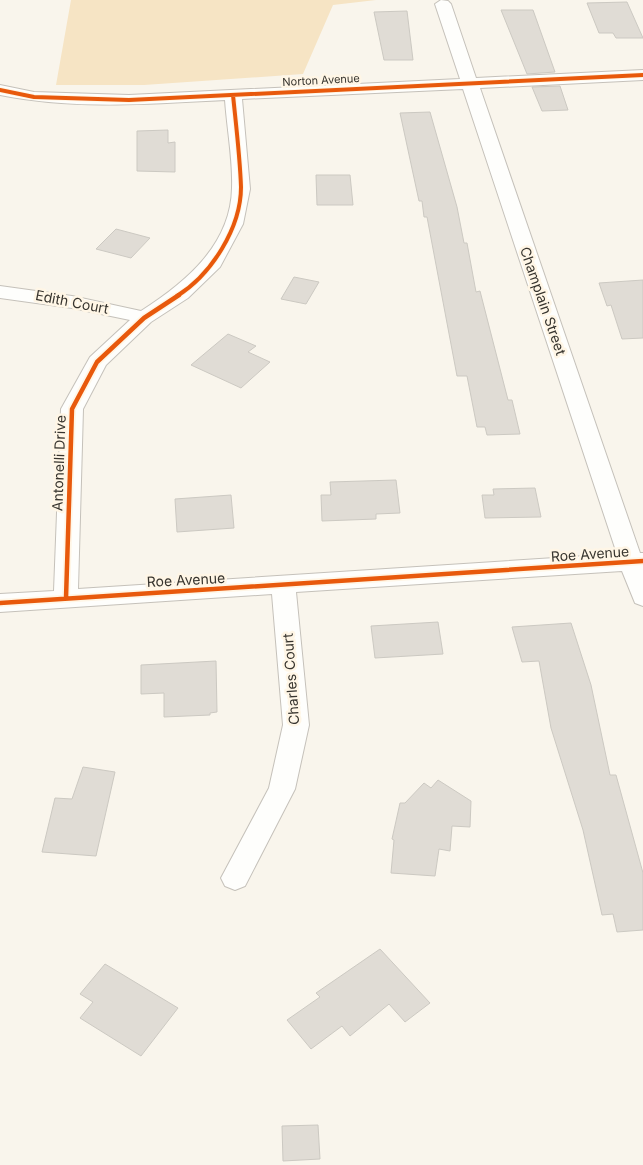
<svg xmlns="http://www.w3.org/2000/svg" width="643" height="1165" viewBox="0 0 643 1165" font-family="Inter,sans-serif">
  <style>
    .green { fill: #f6e4c4 }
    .building { fill: #e0dcd5; stroke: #ccc9c2 }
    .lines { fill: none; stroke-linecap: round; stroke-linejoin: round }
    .street-casing { stroke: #c5c1ba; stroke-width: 2 }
    .street { fill: #fefefc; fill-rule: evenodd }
    .cycleway-far1-casing { stroke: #fff6e6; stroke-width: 6 }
    .cycleway-casing { stroke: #fff6e6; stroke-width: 8 }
    .cycleway-far1 { stroke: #e8590c; stroke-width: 4 }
    .cycleway { stroke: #e8590c; stroke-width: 4.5 }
    .labels { text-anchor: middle; stroke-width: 5; stroke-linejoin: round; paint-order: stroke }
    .far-street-label { font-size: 11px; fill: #37342e; stroke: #fff6e6 }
    .street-label { font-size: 14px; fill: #37342e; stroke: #fff6e6 }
  </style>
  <rect width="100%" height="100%" fill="#f9f5ec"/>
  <!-- green -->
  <path class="green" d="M 71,0 L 376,0 L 333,5 L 303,74 L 144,85 L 56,85 Z"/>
  <!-- building -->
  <path class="building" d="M 627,2 L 643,38 L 616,38 L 613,33 L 599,33 L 587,3 Z
    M 501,10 L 533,10 L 555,72 L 527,74 Z
    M 407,11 L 413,60 L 384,60 L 374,12 Z
    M 560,86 L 568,110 L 542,111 L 532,87 Z
    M 430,112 L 457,207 L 464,243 L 467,243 L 476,292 L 480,291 L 508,400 L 512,400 L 520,434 L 487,435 L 485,427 L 477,427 L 467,376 L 457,376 L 427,217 L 424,217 L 422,201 L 419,201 L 400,113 Z
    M 168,130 L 168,143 L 175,142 L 175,172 L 137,171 L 137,131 Z
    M 316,175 L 350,175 L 353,205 L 317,205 Z
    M 116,229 L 150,238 L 131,258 L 96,249 Z
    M 294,277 L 319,282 L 306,304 L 281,299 Z
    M 643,280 L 643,338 L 622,339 L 611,305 L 607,306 L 599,283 Z
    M 228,334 L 256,346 L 248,352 L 270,362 L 241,388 L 191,365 Z
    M 396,480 L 400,513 L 376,514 L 376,519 L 322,521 L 321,495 L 331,495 L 330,482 Z
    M 535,488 L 541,517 L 485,518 L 482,495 L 494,495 L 493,489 Z
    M 231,495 L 234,528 L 177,532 L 175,499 Z
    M 438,622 L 443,654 L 375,658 L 371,626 Z
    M 571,623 L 591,685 L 610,775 L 616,775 L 643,873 L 643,930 L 617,932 L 613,914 L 602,915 L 583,830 L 551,728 L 539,661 L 522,662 L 512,627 Z
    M 216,661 L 217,712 L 210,713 L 210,715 L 164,717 L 164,693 L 141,694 L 141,665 Z
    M 83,767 L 115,772 L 96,856 L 42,852 L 55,798 L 72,799 Z
    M 438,780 L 471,801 L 470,827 L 452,826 L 450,851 L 439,849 L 435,876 L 391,873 L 394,840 L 392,839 L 400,803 L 405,803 L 424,783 L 431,788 Z
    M 380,949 L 430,1003 L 405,1022 L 389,1004 L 350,1036 L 342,1026 L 311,1049 L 287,1020 L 320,997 L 316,993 Z
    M 105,964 L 178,1008 L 141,1056 L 80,1018 L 93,1002 L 80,994 Z
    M 318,1125 L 320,1159 L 283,1161 L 282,1126 Z"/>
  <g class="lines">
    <defs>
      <path id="street" d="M 441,0 L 448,1 L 451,4 L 476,78 L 643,70 L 643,80 L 480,88 L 640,553 L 643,553 L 643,606 L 635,603 L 622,571 L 296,592 L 309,725 L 295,789 L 245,886 L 235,890 L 225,886 L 221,878 L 269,788 L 283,725 L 272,594 L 0,612 L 0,594 L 54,591 L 61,409 L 90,357 L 130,320 L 72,308 L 0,298 L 0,286 L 72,296 L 141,311 C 185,283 231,245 232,188 C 233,159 227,129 225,100 C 150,104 74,110 0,95 L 0,85 L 34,92 L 129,95 L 460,79 L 435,4 ZM 463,89 L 617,554 L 78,589 L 83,409 L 106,365 L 151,322 L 188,298 L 220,267 L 243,224 L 250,189 L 242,99 Z"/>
    </defs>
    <!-- street casing -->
    <use href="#street" class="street-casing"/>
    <!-- street -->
    <use href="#street" class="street"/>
    <defs>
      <path id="cycleway-far1" d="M 0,90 L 34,97 L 129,100 L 643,75
        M 177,296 C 211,275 241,228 241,187 C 240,157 236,125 233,95"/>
      <path id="cycleway" d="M 66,598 L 72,409 L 97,362 L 144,318 L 179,295
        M 0,603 L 643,561"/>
    </defs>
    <!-- cycleway-far1 casing -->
    <use href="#cycleway-far1" class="cycleway-far1-casing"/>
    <!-- cycleway casing -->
    <use href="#cycleway" class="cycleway-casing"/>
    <!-- cycleway-far1 -->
    <use href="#cycleway-far1" class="cycleway-far1"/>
    <!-- cycleway -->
    <use href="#cycleway" class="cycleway"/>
  </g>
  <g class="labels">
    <!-- far-street labels -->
    <g class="far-street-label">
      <text transform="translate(321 80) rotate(-3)" y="4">Norton Avenue</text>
    </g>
    <!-- street labels -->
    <g class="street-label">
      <text transform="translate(543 301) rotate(71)" y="5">Champlain Street</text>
      <text transform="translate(72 302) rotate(11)" y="5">Edith Court</text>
      <text transform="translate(59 463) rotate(-88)" y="5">Antonelli Drive</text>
      <text transform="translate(590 554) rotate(-4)" y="5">Roe Avenue</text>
      <text transform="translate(186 580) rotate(-3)" y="5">Roe Avenue</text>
      <text transform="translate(291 679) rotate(-94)" y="5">Charles Court</text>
    </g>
  </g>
</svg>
